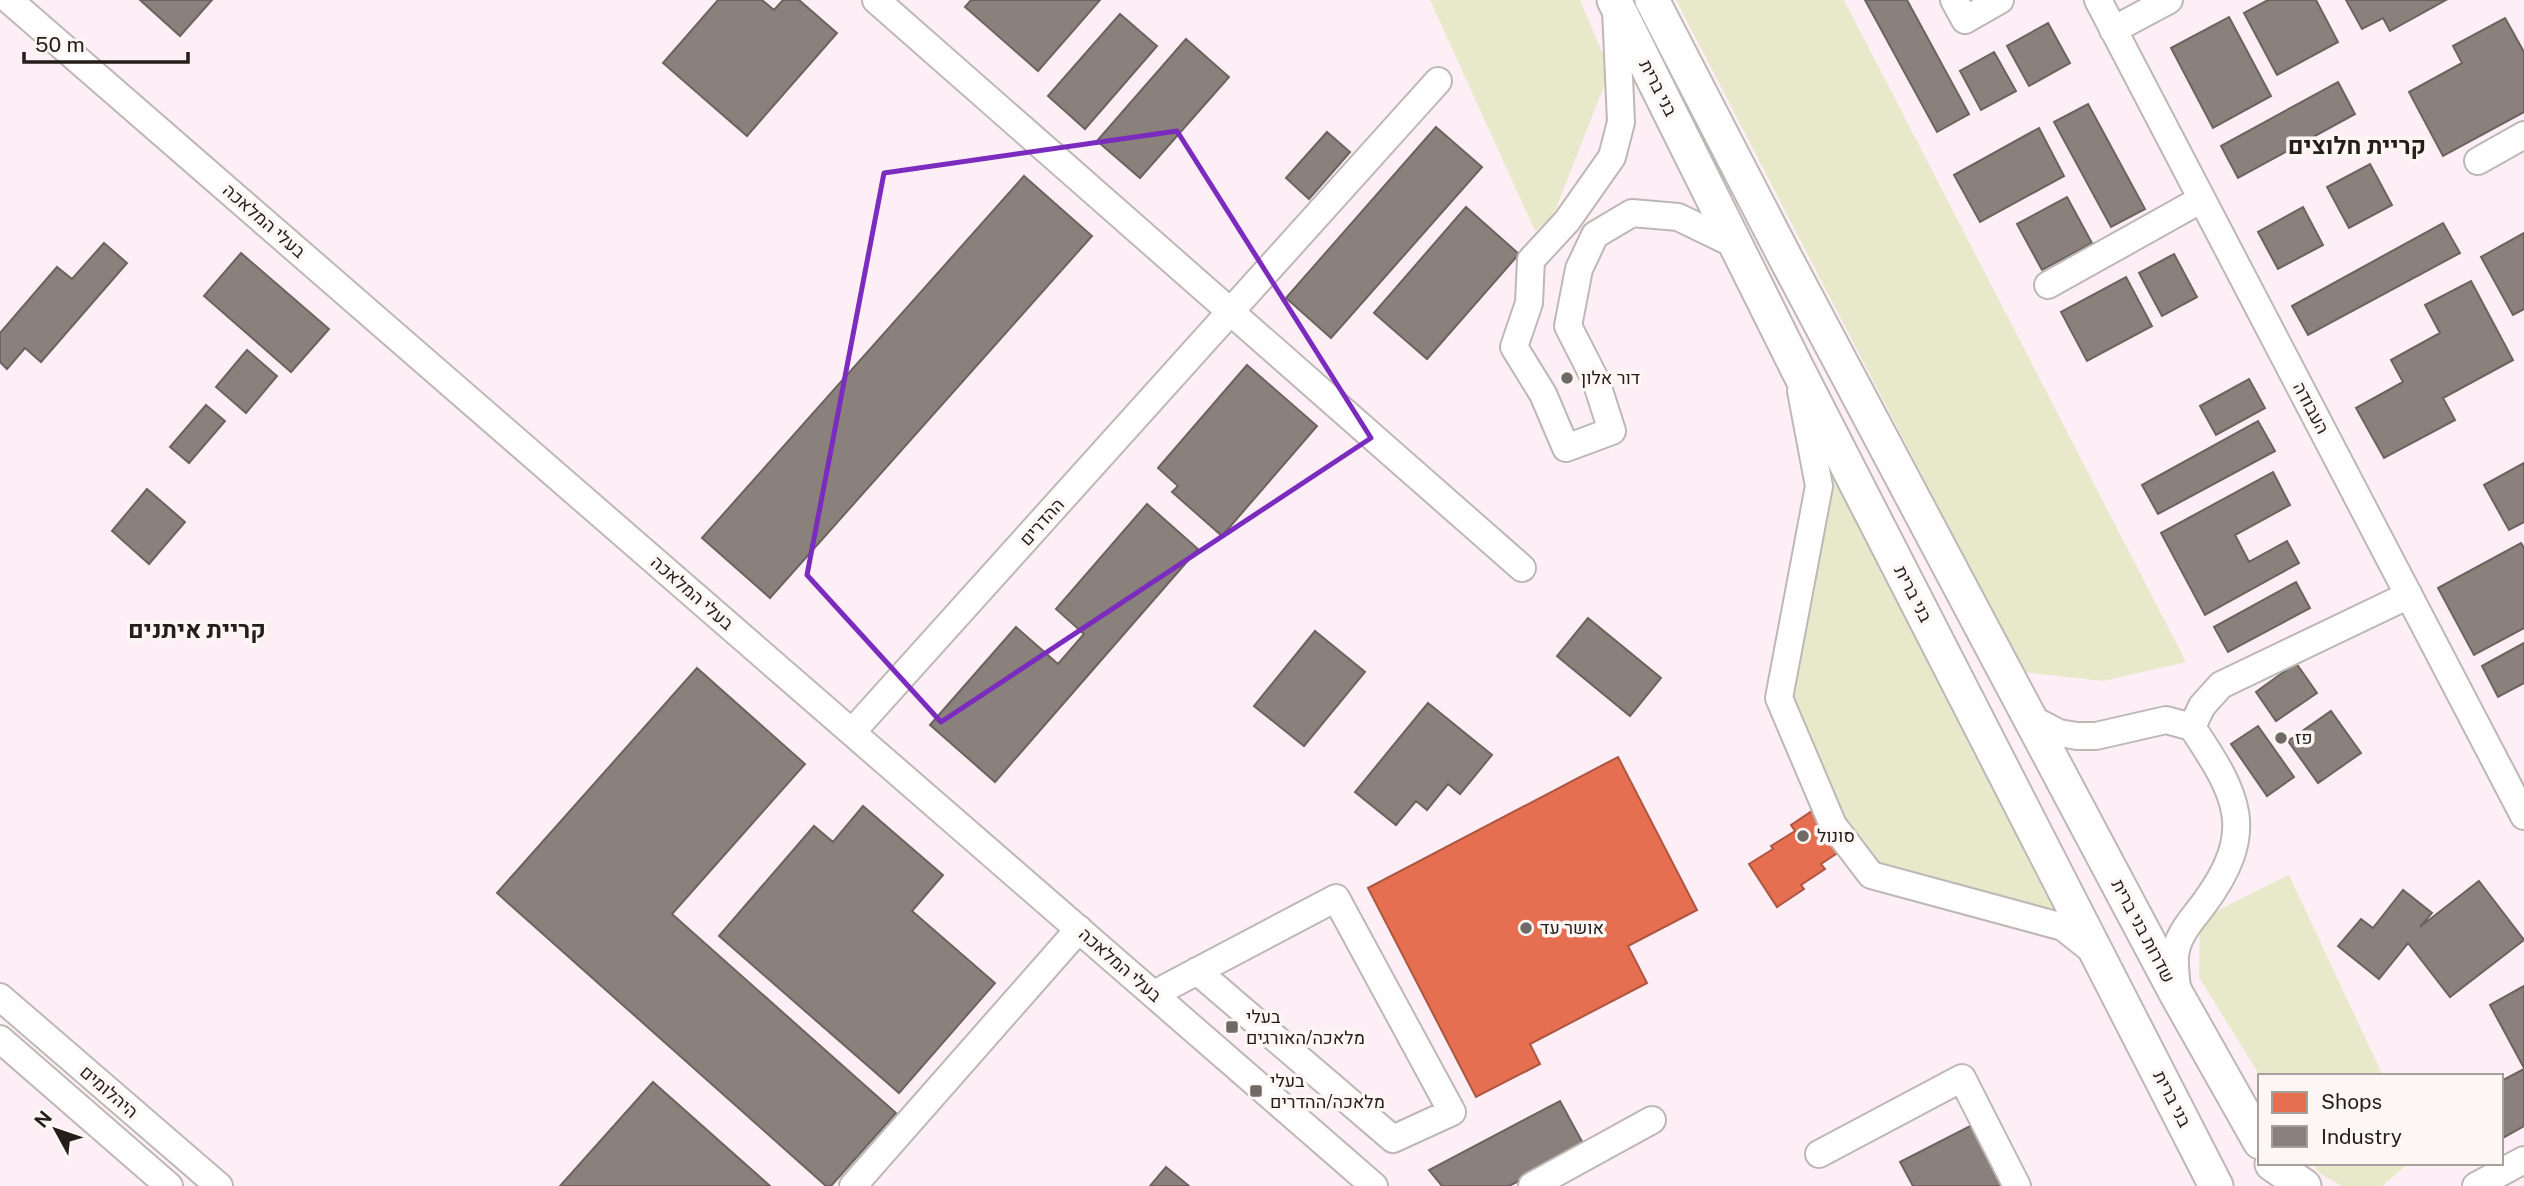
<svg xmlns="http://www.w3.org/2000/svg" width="2524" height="1186" viewBox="0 0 2524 1186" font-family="'Public Sans',Heebo,sans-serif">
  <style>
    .industrial { fill: #fdeff5; fill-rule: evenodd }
    .green { fill: #e7e9ca }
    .shops { fill: #e76f51; stroke: #ad5640; stroke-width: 2 }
    .industry { fill: #8a817c; stroke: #6c635e; stroke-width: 2 }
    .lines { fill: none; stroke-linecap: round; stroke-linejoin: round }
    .minor-casing { stroke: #bdb8b6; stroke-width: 30 }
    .major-casing { stroke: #bdb8b6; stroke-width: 37 }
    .minor { stroke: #fefefe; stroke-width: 26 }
    .major { stroke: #fefefe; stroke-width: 33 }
    .marked { fill: none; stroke: #7b2cbf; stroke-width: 5; stroke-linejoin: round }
    .poi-dot { fill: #706a66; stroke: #fcf7f5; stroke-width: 2.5 }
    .labels { text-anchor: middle; stroke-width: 7; stroke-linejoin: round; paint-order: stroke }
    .street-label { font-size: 18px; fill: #251d19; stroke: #fcf7f5 }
    .poi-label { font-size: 18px; fill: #251d19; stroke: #fcf7f5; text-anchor: start }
    .district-label { font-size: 24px; font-weight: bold; fill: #251d19; stroke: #fcf7f5 }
  </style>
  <rect width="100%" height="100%" fill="#fbf8f6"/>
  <!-- industrial -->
  <path class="industrial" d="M 0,0 L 2524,0 L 2524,1186 L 0,1186 ZM 2260,1076 L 2501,1076 L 2501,1163 L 2260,1163 Z"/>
  <!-- green -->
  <path class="green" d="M 1430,0 L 1580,0 L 1610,71 L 1553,216 L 1535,231 Z
    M 1676,0 L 1844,0 L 2186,662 L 2103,681 L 2024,672 Z
    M 1828,428 L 2068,897 L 2063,927 L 1871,875 L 1780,698 Z
    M 2289,875 L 2383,1076 L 2260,1076 L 2199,977 L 2200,919 Z
    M 2313,1163 L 2409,1163 L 2382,1186 L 2342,1186 L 2319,1173 Z"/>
  <!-- shops -->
  <path class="shops" d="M 1618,757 L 1697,910 L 1628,946 L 1647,983 L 1530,1044 L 1540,1064 L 1476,1097 L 1368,888 Z
    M 1818,807 L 1845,848 L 1821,864 L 1825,869 L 1801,885 L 1804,889 L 1777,907 L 1749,864 L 1773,849 L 1771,846 L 1795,831 L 1791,825 Z"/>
  <!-- industry -->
  <path class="industry" d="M 140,0 L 212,0 L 180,36 Z
    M 718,0 L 762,0 L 774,10 L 783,0 L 799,0 L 837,33 L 747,136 L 663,63 Z
    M 971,0 L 1100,0 L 1038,71 L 965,7 Z
    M 1865,0 L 1907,0 L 1969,114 L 1937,132 Z
    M 2268,0 L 2316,0 L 2338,42 L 2277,75 L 2244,13 Z
    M 2346,0 L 2446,0 L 2390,31 L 2383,18 L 2362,29 Z
    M 1120,14 L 1157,46 L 1085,129 L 1048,96 Z
    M 2229,17 L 2271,96 L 2213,128 L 2171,48 Z
    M 2505,18 L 2524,52 L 2524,112 L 2443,156 L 2409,92 L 2462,63 L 2453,46 Z
    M 2048,23 L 2070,63 L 2029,86 L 2007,46 Z
    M 1186,39 L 1229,77 L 1140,178 L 1097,141 Z
    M 1994,52 L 2016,91 L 1981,110 L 1960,71 Z
    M 2338,82 L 2355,114 L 2238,178 L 2221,146 Z
    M 2088,104 L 2145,209 L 2111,227 L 2054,122 Z
    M 1436,127 L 1482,167 L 1331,338 L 1286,298 Z
    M 2039,128 L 2064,176 L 1980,222 L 1954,175 Z
    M 1327,132 L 1350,152 L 1309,199 L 1286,178 Z
    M 2370,164 L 2392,205 L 2349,228 L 2327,187 Z
    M 1024,176 L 1092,236 L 770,598 L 702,538 Z
    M 2067,197 L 2092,243 L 2042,270 L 2017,224 Z
    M 1466,207 L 1519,254 L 1427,359 L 1374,313 Z
    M 2303,207 L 2323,245 L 2278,269 L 2258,232 Z
    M 2443,223 L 2460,253 L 2308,335 L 2292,306 Z
    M 2524,233 L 2524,309 L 2513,315 L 2481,257 Z
    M 104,243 L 127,263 L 41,362 L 25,348 L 7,369 L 0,362 L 0,333 L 57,267 L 72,279 Z
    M 241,253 L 329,329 L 291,372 L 204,296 Z
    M 2174,254 L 2197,297 L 2162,316 L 2139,273 Z
    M 2126,277 L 2152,326 L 2087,361 L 2061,312 Z
    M 2471,281 L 2513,360 L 2443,398 L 2455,420 L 2384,458 L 2356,408 L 2403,382 L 2391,360 L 2440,333 L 2425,305 Z
    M 247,350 L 277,376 L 246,413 L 216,387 Z
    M 1247,365 L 1317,426 L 1222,536 L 1172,492 L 1178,486 L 1158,468 Z
    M 2249,379 L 2265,408 L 2216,435 L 2200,406 Z
    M 206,405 L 225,421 L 189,463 L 170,447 Z
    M 2258,421 L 2275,451 L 2158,514 L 2142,485 Z
    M 2524,463 L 2524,522 L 2509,530 L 2484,485 Z
    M 2273,472 L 2290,505 L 2235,535 L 2249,562 L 2287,541 L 2299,563 L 2205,615 L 2161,533 Z
    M 147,489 L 185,522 L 149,564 L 112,531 Z
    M 1147,504 L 1198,549 L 995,782 L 930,725 L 1016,627 L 1058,664 L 1084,634 L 1056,609 Z
    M 2521,543 L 2524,548 L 2524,628 L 2474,655 L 2438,588 Z
    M 2296,582 L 2310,608 L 2228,652 L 2214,627 Z
    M 1588,618 L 1661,678 L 1630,716 L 1557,656 Z
    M 1315,631 L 1365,672 L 1304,746 L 1254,706 Z
    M 2524,643 L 2524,683 L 2498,697 L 2482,666 Z
    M 2296,663 L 2317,693 L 2276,721 L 2256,692 Z
    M 697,668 L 805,764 L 672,914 L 896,1113 L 831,1186 L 826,1186 L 497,893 Z
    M 1428,703 L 1492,755 L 1460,794 L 1448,784 L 1427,810 L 1416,801 L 1396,825 L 1355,792 Z
    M 2331,711 L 2361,753 L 2318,783 L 2288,741 Z
    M 2258,726 L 2294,777 L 2267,796 L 2231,744 Z
    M 863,806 L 943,875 L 912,911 L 995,983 L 899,1093 L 719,936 L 814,826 L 833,842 Z
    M 2479,881 L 2524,940 L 2450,997 L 2408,943 L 2379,979 L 2338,946 L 2361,919 L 2373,928 L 2403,890 L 2432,913 L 2420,927 Z
    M 2524,986 L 2524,1068 L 2490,1005 Z
    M 2524,1069 L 2524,1126 L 2501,1139 L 2501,1081 Z
    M 653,1082 L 770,1186 L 560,1186 Z
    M 1560,1101 L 1585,1147 L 1509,1186 L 1442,1186 L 1429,1170 Z
    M 1976,1123 L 2009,1186 L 1913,1186 L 1900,1162 Z
    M 1166,1167 L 1189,1186 L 1150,1186 Z"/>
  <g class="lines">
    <defs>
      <path id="minor" d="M 9,0 L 1374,1186
        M 876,0 L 1522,568
        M 1954,0 L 1965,20 L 2000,0
        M 2098,0 L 2524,816
        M 1616,9 L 1621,122 L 1612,157 L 1567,221 L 1531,260 L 1529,303 L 1514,347 L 1543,394 L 1566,448 L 1612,431 L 1596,381 L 1568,326 L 1579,269 L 1595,235 L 1632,213 L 1678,217 L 1736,245
        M 2113,30 L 2169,0
        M 2478,161 L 2524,135
        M 2048,285 L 2202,199
        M 1801,391 L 1819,486 L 1779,698 L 1833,825 L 1871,875 L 2063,927 L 2092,950
        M 2030,718 L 2059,733 L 2077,736 L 2096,736 L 2166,720 L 2192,727 C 2238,796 2258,831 2203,905 C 2192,920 2177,935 2175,956 C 2174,968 2177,981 2177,993
        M 2192,727 L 2202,706 L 2221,685 L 2409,595
        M 852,732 L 1438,81
        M 1154,994 L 1336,898 L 1452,1112 L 1393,1139 L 1197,971
        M 0,997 L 219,1186
        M 0,1039 L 169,1186
        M 1819,1154 L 1962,1078 L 2017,1186
        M 853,1186 L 1079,929
        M 1532,1186 L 1652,1120
        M 2476,1186 L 2524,1160"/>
      <path id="major" d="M 1614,0 L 1797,368 L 2216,1186
        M 1652,0 L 1786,259 L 2177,995 L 2260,1142
        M 2272,1164 L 2304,1186"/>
    </defs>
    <!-- minor casing -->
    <use href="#minor" class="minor-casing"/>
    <!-- major casing -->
    <use href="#major" class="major-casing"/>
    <!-- minor -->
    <use href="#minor" class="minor"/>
    <!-- major -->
    <use href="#major" class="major"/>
  </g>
  <!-- marked area -->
  <path class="marked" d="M 1177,131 L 1371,438 L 941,722 L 807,575 L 884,173 Z"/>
  <!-- markers -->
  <g class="poi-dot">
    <circle cx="1567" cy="378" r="7"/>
    <circle cx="2281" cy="738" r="7"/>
    <circle cx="1803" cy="836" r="7"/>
    <circle cx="1526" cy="928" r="7"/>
    <rect x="1225" y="1020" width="14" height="14" rx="3.5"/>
    <rect x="1249" y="1084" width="14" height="14" rx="3.5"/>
  </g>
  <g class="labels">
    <!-- street labels -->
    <g class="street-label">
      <text transform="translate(1658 88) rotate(63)" y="6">בני ברית</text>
      <text transform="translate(264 221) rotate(41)" y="6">בעלי המלאכה</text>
      <text transform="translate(2311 408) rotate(62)" y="6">העבודה</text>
      <text transform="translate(1042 522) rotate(-48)" y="6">ההדרים</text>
      <text transform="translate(692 593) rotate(41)" y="6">בעלי המלאכה</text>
      <text transform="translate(1913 594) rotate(63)" y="6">בני ברית</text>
      <text transform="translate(2143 931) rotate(62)" y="6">שדרות בני ברית</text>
      <text transform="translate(1120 965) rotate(41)" y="6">בעלי המלאכה</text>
      <text transform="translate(109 1092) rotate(41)" y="6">היהלומים</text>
      <text transform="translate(2172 1099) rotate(63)" y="6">בני ברית</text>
    </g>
    <!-- poi labels -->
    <g class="poi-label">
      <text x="1581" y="384">דור אלון</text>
      <text x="2295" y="744">פז</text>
      <text x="1817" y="842">סונול</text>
      <text x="1540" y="934">אושר עד</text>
      <text x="1246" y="1023">בעלי<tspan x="1246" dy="21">מלאכה/האורגים</tspan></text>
      <text x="1270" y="1087">בעלי<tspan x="1270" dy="21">מלאכה/ההדרים</tspan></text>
    </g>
    <!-- district labels -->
    <g class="district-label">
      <text x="2357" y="154">קריית חלוצים</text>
      <text x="197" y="638">קריית איתנים</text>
    </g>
  </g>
  <!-- legend -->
  <rect x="2258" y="1074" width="245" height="91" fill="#fcf7f5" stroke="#a6a09d" stroke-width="2"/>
  <rect x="2272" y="1092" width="35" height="21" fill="#e76f51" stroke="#a6a09d" stroke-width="2"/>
  <text x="2321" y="1109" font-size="21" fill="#251d19">Shops</text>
  <rect x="2272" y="1126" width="35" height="21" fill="#8a817c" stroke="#a6a09d" stroke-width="2"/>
  <text x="2321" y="1144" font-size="21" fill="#251d19">Industry</text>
  <!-- north arrow -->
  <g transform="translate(56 1130) rotate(310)" stroke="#fcf7f5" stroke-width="5" paint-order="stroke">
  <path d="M0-5L12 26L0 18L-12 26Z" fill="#251d19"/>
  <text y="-10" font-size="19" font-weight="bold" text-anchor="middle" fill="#251d19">N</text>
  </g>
  <!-- scale -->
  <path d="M24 52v10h164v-10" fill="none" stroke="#251d19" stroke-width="3.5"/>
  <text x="35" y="52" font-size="21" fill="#251d19" stroke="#fcf7f5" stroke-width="5" paint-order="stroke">50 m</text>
</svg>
